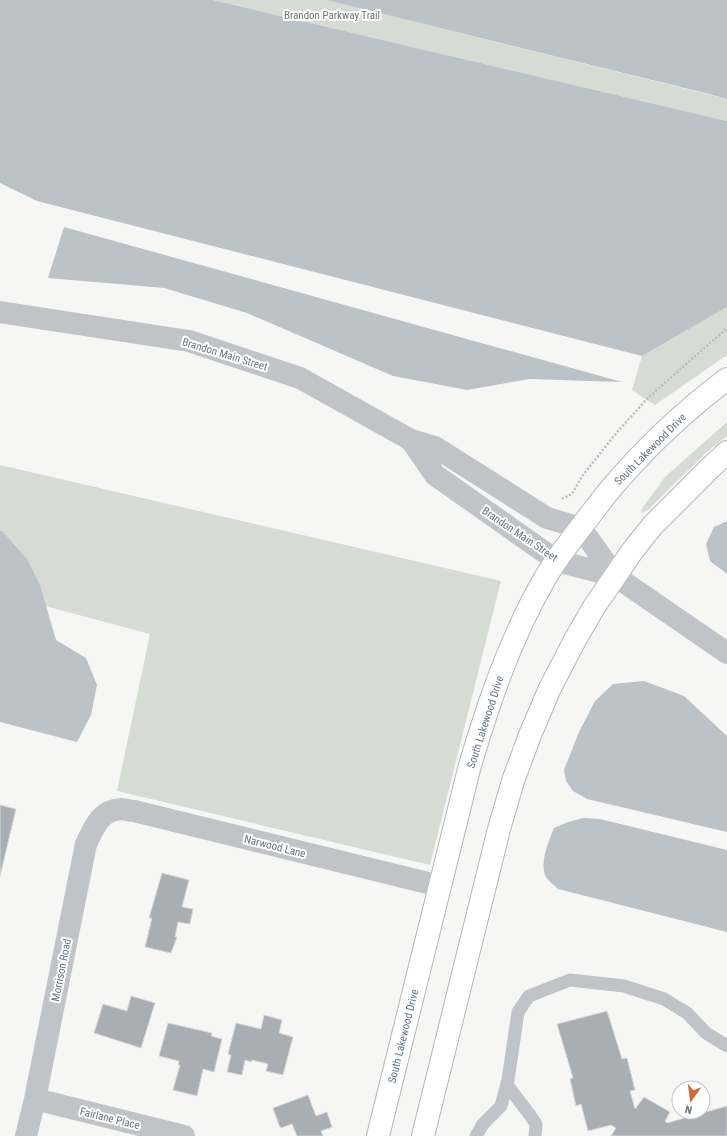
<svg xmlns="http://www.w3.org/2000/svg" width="727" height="1136" viewBox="0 0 727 1136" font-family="'Roboto Condensed',sans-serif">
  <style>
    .green { fill: #d6dbd3 }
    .water { fill: #bbc3c9 }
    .building { fill: #a8aeb4; stroke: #d8d8d6 }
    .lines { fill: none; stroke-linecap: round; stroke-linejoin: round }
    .primary-casing { stroke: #b4b7bb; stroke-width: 24 }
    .path { stroke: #babcbf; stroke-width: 2.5; stroke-dasharray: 2 2; stroke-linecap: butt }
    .service { stroke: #c0c3c7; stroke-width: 13 }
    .minor { stroke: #c0c3c7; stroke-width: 22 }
    .tertiary { stroke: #c0c3c7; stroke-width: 22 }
    .primary { stroke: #fff; stroke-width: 22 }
    .labels { text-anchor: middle; stroke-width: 4; stroke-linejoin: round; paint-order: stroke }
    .park-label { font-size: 11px; fill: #697967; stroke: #fff }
    .street-label { font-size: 11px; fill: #697582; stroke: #fff }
  </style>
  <rect width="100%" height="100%" fill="#f6f6f4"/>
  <!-- green -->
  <path class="green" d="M 213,0 L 326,0 L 727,99 L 727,121 Z
    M 727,307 L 727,355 L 655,405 L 632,390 L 642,356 Z
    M 727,422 L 727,436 L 708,451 L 647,511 L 642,513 L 641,511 L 643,507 L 665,477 Z
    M 0,465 L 501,581 L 430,865 L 117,791 L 150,634 L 0,594 Z"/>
  <!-- water -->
  <path class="water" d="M 0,0 L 213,0 L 727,121 L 727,307 L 642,356 L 37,201 L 0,183 Z
    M 326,0 L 727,0 L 727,99 L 709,94 Z
    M 64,227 L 622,382 L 530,379 L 467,390 L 393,376 L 247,313 L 164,288 L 48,278 Z
    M 727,521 L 727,574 L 710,561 L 706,544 L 714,527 Z
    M 0,531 L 2,531 L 27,559 L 40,585 L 56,640 L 86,658 L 97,685 L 91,715 L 77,742 L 0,722 Z
    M 644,681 L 684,696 L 727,736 L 727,832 L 587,799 L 573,791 L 566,781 L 564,770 L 579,732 L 595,701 L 613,684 Z
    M 583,818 L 600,819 L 727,850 L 727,932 L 558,889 C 554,885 547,880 545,875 C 540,860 549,841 554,828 L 568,822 Z"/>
  <!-- building -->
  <path class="building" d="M 0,805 L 16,809 L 0,876 Z
    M 162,873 L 189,880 L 182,907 L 193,909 L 190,924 L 178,922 L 175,937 L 177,937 L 171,953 L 145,947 L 152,918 L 149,918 Z
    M 131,996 L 155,1003 L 141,1048 L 94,1033 L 103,1004 L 127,1011 Z
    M 607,1011 L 622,1059 L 627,1058 L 635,1090 L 630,1091 L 635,1109 L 644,1097 L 670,1112 L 665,1121 L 667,1123 L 727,1106 L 727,1136 L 611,1136 L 616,1128 L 611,1125 L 588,1131 L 581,1104 L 576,1106 L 570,1079 L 573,1078 L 557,1024 Z
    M 264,1015 L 282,1020 L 279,1033 L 293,1037 L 283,1075 L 266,1071 L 268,1064 L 252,1060 L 251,1062 L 245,1060 L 242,1075 L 227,1072 L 231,1055 L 228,1054 L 236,1023 L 261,1029 Z
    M 168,1023 L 212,1033 L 211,1036 L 222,1039 L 214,1072 L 203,1069 L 197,1096 L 173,1090 L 180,1065 L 178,1065 L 179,1061 L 159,1056 Z
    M 308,1095 L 316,1116 L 327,1112 L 332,1127 L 321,1131 L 323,1136 L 297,1136 L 292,1124 L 281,1128 L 279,1125 L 273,1108 Z"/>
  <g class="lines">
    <defs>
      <path id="primary" d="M 378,1136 L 469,769 C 488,704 510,639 544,580 C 555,560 570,542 584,523 C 592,513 600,502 608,492 C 643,450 683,412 727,379
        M 423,1136 L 499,829 L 513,781 L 530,735 L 550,688 L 575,640 L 594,607 L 633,550 L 653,525 L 707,471 L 727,452"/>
    </defs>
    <!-- primary casing -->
    <use href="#primary" class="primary-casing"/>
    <!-- path -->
    <path class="path" d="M 562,499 L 572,494 L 583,475 L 618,431 L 648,398 L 727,328"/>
    <!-- service -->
    <path class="service" d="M 507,1085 L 530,1115 L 536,1124 L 535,1136
      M 476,1136 L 483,1124 L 501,1106 L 508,1080 L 518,1012 L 529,996 L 570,980 L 624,986 L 664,999 L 687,1013 L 706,1033 L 727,1046"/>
    <!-- minor -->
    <path class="minor" d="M 0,312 L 189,341 L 300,378 L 411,440 L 435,447 L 547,518 L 581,528
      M 411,440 L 435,475 L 557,561
      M 35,1099 L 184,1136
      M 26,1136 L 35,1099 L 86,844 C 94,828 100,810 121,809 C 125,809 130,811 134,811 L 440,886"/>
    <!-- tertiary -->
    <path class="tertiary" d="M 581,528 L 615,576
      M 557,561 L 615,576 L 727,653"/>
    <!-- primary -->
    <use href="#primary" class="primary"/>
  </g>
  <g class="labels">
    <!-- park labels -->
    <g class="park-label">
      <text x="332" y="19">Brandon Parkway Trail</text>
    </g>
    <!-- street labels -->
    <g class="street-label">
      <text transform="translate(225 354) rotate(17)" y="4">Brandon Main Street</text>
      <text transform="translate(650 449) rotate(-45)" y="4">South Lakewood Drive</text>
      <text transform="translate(520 534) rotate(34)" y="4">Brandon Main Street</text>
      <text transform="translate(485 722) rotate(-72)" y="4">South Lakewood Drive</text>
      <text transform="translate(275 846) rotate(14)" y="4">Narwood Lane</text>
      <text transform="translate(61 970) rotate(-79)" y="4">Morrison Road</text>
      <text transform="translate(403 1036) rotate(-76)" y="4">South Lakewood Drive</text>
      <text transform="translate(110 1118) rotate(14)" y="4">Fairlane Place</text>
    </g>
  </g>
  <!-- north arrow -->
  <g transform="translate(691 1100) rotate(194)"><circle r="19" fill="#ffffff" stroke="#c3c8cd"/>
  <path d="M0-3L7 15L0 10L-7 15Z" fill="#d1683a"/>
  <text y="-6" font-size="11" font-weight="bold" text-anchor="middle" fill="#697582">N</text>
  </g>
</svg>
